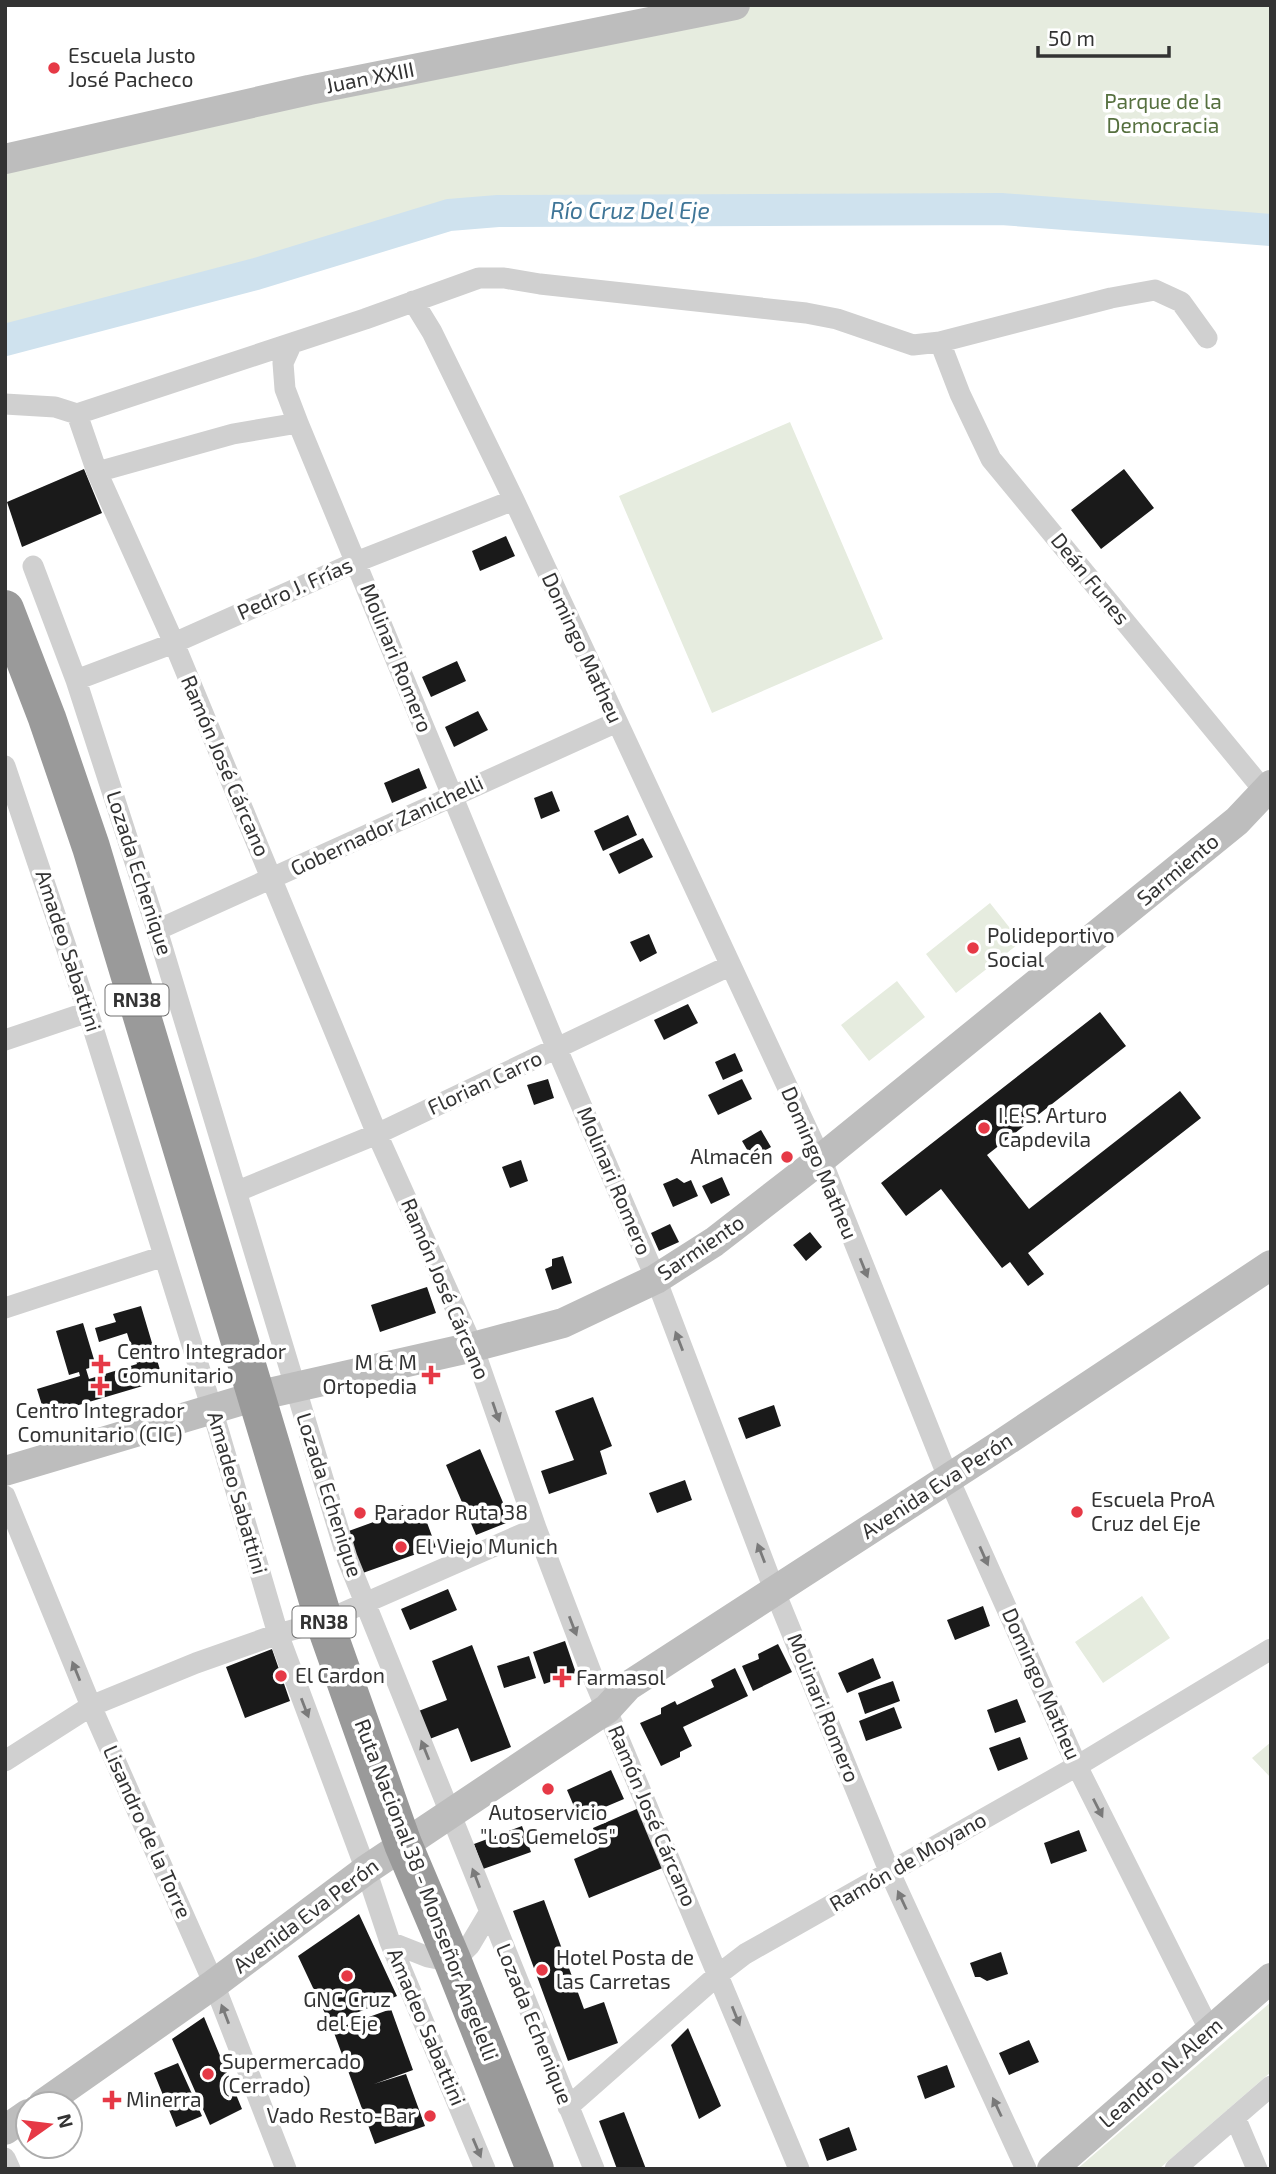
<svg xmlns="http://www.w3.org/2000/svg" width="1276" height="2174" viewBox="0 0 1276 2174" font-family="'Exo 2',sans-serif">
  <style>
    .green { fill: #e6ecdf }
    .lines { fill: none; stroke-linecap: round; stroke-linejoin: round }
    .river { stroke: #cfe2ee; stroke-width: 32 }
    .building { fill: #1a1a1a }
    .street { stroke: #d0d0d0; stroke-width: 21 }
    .secondary { stroke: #bdbdbd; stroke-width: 30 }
    .highway { stroke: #9a9a9a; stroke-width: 38 }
    .oneway { fill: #7a7a7a }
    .poi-dot { fill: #e63946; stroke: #fff; stroke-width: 2.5 }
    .labels { text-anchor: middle; stroke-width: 7; stroke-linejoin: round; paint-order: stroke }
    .shield { fill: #fff; stroke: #707070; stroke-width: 2 }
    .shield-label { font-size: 19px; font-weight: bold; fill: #333 }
    .poi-label { font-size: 21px; fill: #333; stroke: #fff; text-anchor: start }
    .street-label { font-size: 21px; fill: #333; stroke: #fff }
    .park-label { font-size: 21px; fill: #56703f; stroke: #fff }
    .water-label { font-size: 23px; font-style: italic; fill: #3f7597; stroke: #fff }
  </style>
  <rect width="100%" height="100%" fill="#fff"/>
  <!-- green -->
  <path class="green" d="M 735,5 L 1271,5 L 1271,230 L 1001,209 L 498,211 L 449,215 L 256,274 L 7,339 L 5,334 L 5,159 Z
    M 790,422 L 883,639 L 712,713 L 619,496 Z
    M 990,903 L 1021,942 L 956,993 L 926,954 Z
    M 897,981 L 925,1017 L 869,1061 L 841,1025 Z
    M 1142,1596 L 1170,1638 L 1103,1683 L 1075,1642 Z
    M 1271,1742 L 1271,1778 L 1252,1758 Z
    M 1271,2002 L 1271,2072 L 1159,2169 L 1077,2169 Z"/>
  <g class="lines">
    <!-- river -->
    <path class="river" d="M 5,340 L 256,274 L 449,215 L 498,211 L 1001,209 L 1271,230"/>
  </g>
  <!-- building -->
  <path class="building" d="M 84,469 L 102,513 L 22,547 L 7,502 Z
    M 1124,469 L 1154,508 L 1101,549 L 1071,510 Z
    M 506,536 L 515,556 L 480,571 L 472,551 Z
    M 457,661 L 466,681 L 431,697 L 422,677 Z
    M 478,711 L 488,730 L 454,747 L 445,727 Z
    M 419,768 L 427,788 L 392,803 L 384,783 Z
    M 552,791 L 560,811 L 541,819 L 534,798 Z
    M 628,815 L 637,835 L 603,851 L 594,831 Z
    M 643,838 L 653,857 L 619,874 L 609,854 Z
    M 649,934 L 657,953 L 640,962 L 630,942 Z
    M 688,1004 L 698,1023 L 664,1040 L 654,1020 Z
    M 1100,1012 L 1126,1046 L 987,1155 L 1029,1209 L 1180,1091 L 1201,1118 L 1028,1253 L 1044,1274 L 1028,1286 L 1010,1262 L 1002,1268 L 941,1189 L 906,1216 L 881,1183 Z
    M 735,1053 L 743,1071 L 723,1080 L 715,1062 Z
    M 548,1079 L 554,1098 L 534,1105 L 527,1085 Z
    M 742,1079 L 752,1099 L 718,1115 L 708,1095 Z
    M 761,1130 L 771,1147 L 752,1158 L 742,1141 Z
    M 521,1160 L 528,1181 L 510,1188 L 502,1167 Z
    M 722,1177 L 730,1195 L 711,1204 L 702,1186 Z
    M 677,1178 L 684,1183 L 691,1180 L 698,1196 L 673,1207 L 663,1184 Z
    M 670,1224 L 679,1242 L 659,1251 L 651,1233 Z
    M 810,1232 L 822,1247 L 806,1261 L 793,1245 Z
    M 563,1256 L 572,1283 L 552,1290 L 545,1269 L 552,1266 L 552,1259 Z
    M 427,1287 L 436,1313 L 380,1332 L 371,1305 Z
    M 141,1306 L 163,1380 L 45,1415 L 37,1389 L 80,1376 L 79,1372 L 69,1375 L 56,1331 L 83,1323 L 96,1366 L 86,1369 L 89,1379 L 137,1364 L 127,1333 L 99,1342 L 95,1328 L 116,1322 L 113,1314 Z
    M 593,1397 L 612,1446 L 600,1451 L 607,1474 L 549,1494 L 541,1471 L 574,1460 L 555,1411 Z
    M 774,1405 L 781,1426 L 746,1439 L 738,1418 Z
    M 480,1449 L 511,1521 L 476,1535 L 446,1465 Z
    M 685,1480 L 692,1500 L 657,1513 L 649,1493 Z
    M 403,1505 L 407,1515 L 422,1509 L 436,1547 L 360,1574 L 346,1532 L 379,1520 L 377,1514 Z
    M 448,1589 L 457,1610 L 410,1630 L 401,1609 Z
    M 983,1606 L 990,1626 L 955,1640 L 947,1620 Z
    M 565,1641 L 576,1673 L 544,1684 L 533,1652 Z
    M 778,1644 L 792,1672 L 753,1691 L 742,1666 L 759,1659 L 758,1654 Z
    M 472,1645 L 511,1747 L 471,1762 L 458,1728 L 427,1740 L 416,1712 L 447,1700 L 432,1661 Z
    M 272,1649 L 290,1701 L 245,1718 L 226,1667 Z
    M 529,1656 L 536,1678 L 504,1688 L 497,1666 Z
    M 873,1658 L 881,1678 L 847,1693 L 838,1673 Z
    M 735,1668 L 748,1696 L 683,1727 L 692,1746 L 680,1752 L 680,1757 L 661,1766 L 640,1723 L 661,1714 L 661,1708 L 675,1701 L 677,1705 L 714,1687 L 711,1680 Z
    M 893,1681 L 900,1701 L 865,1714 L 858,1693 Z
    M 1017,1699 L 1026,1722 L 995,1733 L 987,1710 Z
    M 894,1707 L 902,1728 L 866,1741 L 859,1721 Z
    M 1020,1737 L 1028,1759 L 998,1771 L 989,1748 Z
    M 611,1770 L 624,1799 L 579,1818 L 567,1790 Z
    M 639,1808 L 665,1867 L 589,1898 L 574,1859 L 599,1848 L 593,1828 Z
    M 522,1826 L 531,1852 L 483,1869 L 474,1844 Z
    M 1079,1830 L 1087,1851 L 1051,1864 L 1044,1843 Z
    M 544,1900 L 584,2009 L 604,2002 L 618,2043 L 568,2061 L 513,1911 Z
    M 359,1914 L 397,1996 L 330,2024 L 298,1956 Z
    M 1001,1952 L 1008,1974 L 987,1981 L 980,1977 L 975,1977 L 970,1963 Z
    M 391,2009 L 413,2070 L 374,2084 L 406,2074 L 425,2126 L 375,2144 L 333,2030 Z
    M 204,2017 L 242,2109 L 210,2125 L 172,2039 Z
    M 688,2028 L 721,2106 L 699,2119 L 671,2045 Z
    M 1029,2040 L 1039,2062 L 1009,2075 L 999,2053 Z
    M 178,2063 L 202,2116 L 176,2127 L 154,2073 Z
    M 947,2065 L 955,2087 L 925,2099 L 917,2076 Z
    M 624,2112 L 646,2169 L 617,2169 L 599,2121 Z
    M 849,2127 L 857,2150 L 827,2161 L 819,2139 Z"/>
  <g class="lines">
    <!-- street -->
    <path class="street" d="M 413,301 L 432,332 L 514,500 L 821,1159 L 948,1477 L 1077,1766 L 1210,2031
      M 940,342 L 960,394 L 991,459 L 1271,799
      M 292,343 L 283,363 L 285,389 L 298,423
      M 5,404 L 55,407 L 77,414 L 365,319 L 479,278 L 504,278 L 540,284 L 806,313 L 837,319 L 913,345 L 940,342 L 1111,298 L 1155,290 L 1181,302 L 1207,338
      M 77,414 L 97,472 L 174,643 L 377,1134 L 473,1347 L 536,1528 L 592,1675 L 799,2169
      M 97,472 L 233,434 L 298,423 L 557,1049 L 656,1279 L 775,1592 L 890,1873 L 1026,2169
      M 33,566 L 76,680 L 157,930 L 347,1558 L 594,2169
      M 76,680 L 174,643 L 356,562 L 514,500
      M 5,766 L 88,1012 L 212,1409 L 278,1634 L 366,1870 L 390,1942 L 485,2169
      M 157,930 L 617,722
      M 5,1040 L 88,1012
      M 238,1191 L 377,1134 L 729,966
      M 5,1308 L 164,1256
      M 5,1496 L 91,1706 L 214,1984 L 286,2169
      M 5,1761 L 91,1706 L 196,1663 L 278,1634 L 324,1621 L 536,1528
      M 390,1942 L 428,1957 L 453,1962 L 470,1945 L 489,1913
      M 568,2107 L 719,1974 L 745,1954 L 1077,1766 L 1271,1649
      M 1235,2117 L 1257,2169
      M 5,2158 L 10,2169
      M 1175,2169 L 1271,2086"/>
    <!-- secondary -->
    <path class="secondary" d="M 5,159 L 309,90 L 735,5
      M 5,1471 L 256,1396 L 473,1347 L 563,1323 L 656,1279 L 714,1242 L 821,1159 L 1237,821 L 1271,785
      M 43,2104 L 214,1984 L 366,1870 L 607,1709 L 628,1686 L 997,1447 L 1271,1265
      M 5,2130 L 28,2114
      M 1052,2169 L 1271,1978"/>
    <!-- highway -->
    <path class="highway" d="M 5,609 L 47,718 L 91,847 L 324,1621 L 403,1844 L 453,1962 L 535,2169"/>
  </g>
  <!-- one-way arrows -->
  <defs><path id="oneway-solid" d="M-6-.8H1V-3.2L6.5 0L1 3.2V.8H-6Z" transform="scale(1.75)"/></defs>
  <g class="oneway">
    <use href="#oneway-solid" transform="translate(864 1268) rotate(68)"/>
    <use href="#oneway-solid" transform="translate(679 1341) rotate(-111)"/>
    <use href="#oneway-solid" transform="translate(496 1412) rotate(71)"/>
    <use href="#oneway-solid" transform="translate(761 1553) rotate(-111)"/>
    <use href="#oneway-solid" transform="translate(984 1556) rotate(66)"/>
    <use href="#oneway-solid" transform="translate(573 1626) rotate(69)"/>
    <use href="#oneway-solid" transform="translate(76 1671) rotate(-112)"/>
    <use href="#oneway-solid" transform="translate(305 1708) rotate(69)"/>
    <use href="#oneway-solid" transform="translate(425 1750) rotate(-112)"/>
    <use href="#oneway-solid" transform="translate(1098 1808) rotate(63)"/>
    <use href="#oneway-solid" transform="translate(476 1878) rotate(-111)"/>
    <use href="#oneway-solid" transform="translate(902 1900) rotate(-115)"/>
    <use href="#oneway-solid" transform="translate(225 2014) rotate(-111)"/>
    <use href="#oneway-solid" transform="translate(736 2016) rotate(68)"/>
    <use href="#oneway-solid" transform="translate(997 2107) rotate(-115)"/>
    <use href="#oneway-solid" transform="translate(477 2148) rotate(67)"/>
  </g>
  <!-- markers -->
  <g class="poi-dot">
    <circle cx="54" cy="68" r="7"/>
    <circle cx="973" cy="948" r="7"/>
    <circle cx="984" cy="1128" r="7"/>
    <circle cx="787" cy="1157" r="7"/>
    <path d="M97.5 1353.5h7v7h7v7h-7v7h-7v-7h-7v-7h7z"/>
    <path d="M427.5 1364.5h7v7h7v7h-7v7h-7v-7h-7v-7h7z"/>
    <path d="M96.5 1375.5h7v7h7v7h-7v7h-7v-7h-7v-7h7z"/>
    <circle cx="1077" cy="1512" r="7"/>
    <circle cx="360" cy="1513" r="7"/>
    <circle cx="401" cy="1547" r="7"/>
    <circle cx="281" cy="1676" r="7"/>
    <path d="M558.5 1667.5h7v7h7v7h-7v7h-7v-7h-7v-7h7z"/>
    <circle cx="548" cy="1789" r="7"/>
    <circle cx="542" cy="1970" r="7"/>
    <circle cx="347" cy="1976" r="7"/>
    <circle cx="208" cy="2074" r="7"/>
    <path d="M108.5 2089.5h7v7h7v7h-7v7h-7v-7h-7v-7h7z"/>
    <circle cx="430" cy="2116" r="7"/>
  </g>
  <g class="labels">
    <!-- shield labels -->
    <g class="shield">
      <rect x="105.5" y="984.5" width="63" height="31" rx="5"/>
      <rect x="292.5" y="1606.5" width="63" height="31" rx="5"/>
    </g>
    <g class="shield-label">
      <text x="137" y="1007">RN38</text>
      <text x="324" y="1629">RN38</text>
    </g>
    <!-- poi labels -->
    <g class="poi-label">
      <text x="68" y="63">Escuela Justo<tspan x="68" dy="24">José Pacheco</tspan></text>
      <text x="987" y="943">Polideportivo<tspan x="987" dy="24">Social</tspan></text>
      <text x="998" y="1123">I.E.S. Arturo<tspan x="998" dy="24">Capdevila</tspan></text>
      <text x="773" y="1164" text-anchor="end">Almacén</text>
      <text x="117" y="1359">Centro Integrador<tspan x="117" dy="24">Comunitario</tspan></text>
      <text x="417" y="1370" text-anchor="end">M &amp; M<tspan x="417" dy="24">Ortopedia</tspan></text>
      <text x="100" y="1418" text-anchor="middle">Centro Integrador<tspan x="100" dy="24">Comunitario (CIC)</tspan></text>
      <text x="1091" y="1507">Escuela ProA<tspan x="1091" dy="24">Cruz del Eje</tspan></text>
      <text x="374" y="1520">Parador Ruta 38</text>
      <text x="415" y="1554">El Viejo Munich</text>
      <text x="295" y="1683">El Cardon</text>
      <text x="576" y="1685">Farmasol</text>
      <text x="548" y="1820" text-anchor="middle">Autoservicio<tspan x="548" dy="24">"Los Gemelos"</tspan></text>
      <text x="556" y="1965">Hotel Posta de<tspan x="556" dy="24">las Carretas</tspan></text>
      <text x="347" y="2007" text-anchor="middle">GNC Cruz<tspan x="347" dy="24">del Eje</tspan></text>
      <text x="222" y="2069">Supermercado<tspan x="222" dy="24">(Cerrado)</tspan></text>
      <text x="126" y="2107">Minerra</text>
      <text x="416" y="2123" text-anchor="end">Vado Resto-Bar</text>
    </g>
    <!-- street labels -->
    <g class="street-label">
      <text transform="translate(370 78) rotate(-11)" y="7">Juan XXIII</text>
      <text transform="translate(1090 579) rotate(51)" y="7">Deán Funes</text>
      <text transform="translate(295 589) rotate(-24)" y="7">Pedro J. Frías</text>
      <text transform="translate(582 648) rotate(65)" y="7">Domingo Matheu</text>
      <text transform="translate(396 658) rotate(68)" y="7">Molinari Romero</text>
      <text transform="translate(225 766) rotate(67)" y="7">Ramón José Cárcano</text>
      <text transform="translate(387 826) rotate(-25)" y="7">Gobernador Zanichelli</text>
      <text transform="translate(1178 870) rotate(-40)" y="7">Sarmiento</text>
      <text transform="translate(139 873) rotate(72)" y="7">Lozada Echenique</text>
      <text transform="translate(68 951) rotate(72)" y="7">Amadeo Sabattini</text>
      <text transform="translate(485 1083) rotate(-25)" y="7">Florian Carro</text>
      <text transform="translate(819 1163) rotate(67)" y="7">Domingo Matheu</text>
      <text transform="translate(614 1181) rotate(67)" y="7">Molinari Romero</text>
      <text transform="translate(701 1248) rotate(-34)" y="7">Sarmiento</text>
      <text transform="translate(445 1289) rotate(67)" y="7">Ramón José Cárcano</text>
      <text transform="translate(937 1486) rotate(-33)" y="7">Avenida Eva Perón</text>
      <text transform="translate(237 1493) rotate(74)" y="7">Amadeo Sabattini</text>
      <text transform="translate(329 1495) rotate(72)" y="7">Lozada Echenique</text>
      <text transform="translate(1041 1684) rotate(66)" y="7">Domingo Matheu</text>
      <text transform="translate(823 1708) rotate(68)" y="7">Molinari Romero</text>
      <text transform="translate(652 1816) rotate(67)" y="7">Ramón José Cárcano</text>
      <text transform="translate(147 1832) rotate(66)" y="7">Lisandro de la Torre</text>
      <text transform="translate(908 1862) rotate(-30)" y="7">Ramón de Moyano</text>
      <text transform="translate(426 1890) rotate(69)" y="7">Ruta Nacional 38 - Monseñor Angelelli</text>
      <text transform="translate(306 1916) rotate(-37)" y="7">Avenida Eva Perón</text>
      <text transform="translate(534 2024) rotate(68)" y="7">Lozada Echenique</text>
      <text transform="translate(426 2027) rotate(67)" y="7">Amadeo Sabattini</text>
      <text transform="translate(1161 2073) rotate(-41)" y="7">Leandro N. Alem</text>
    </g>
    <!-- park labels -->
    <g class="park-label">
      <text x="1163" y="109">Parque de la<tspan x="1163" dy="24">Democracia</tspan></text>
    </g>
    <!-- water labels -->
    <g class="water-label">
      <text x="630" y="219">Río Cruz Del Eje</text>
    </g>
  </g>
  <!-- border -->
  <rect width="1276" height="2174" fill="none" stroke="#333333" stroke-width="14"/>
  <!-- north arrow -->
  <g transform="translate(49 2125) rotate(76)"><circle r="33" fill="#ffffff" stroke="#adadad" stroke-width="2"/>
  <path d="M0-5L12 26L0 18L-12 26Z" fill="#e63946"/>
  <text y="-10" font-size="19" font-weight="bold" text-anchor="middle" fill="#333333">N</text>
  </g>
  <!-- scale -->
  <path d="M1038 46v10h131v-10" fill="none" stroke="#333333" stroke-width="3.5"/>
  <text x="1048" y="46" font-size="21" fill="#333333" stroke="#ffffff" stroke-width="5" paint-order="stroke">50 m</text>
</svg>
